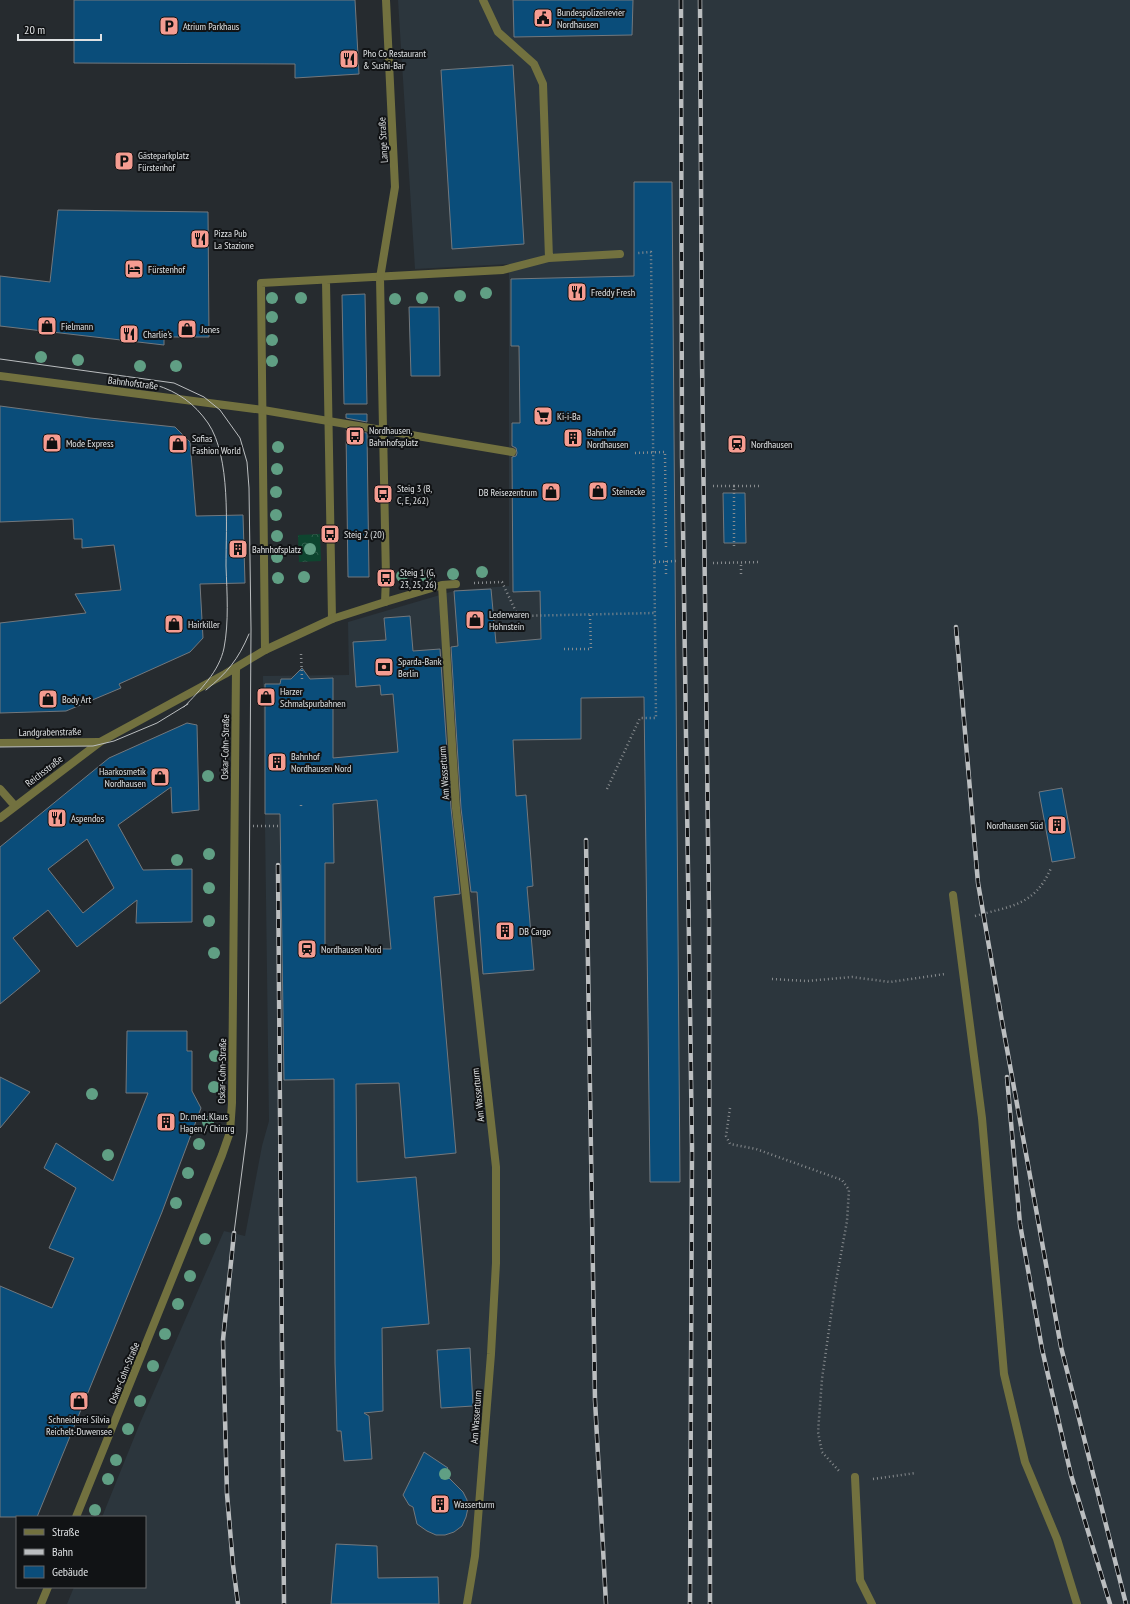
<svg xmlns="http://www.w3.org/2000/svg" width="1130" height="1604" viewBox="0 0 1130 1604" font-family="'PT Sans Narrow',sans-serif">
  <defs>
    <pattern id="park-crowns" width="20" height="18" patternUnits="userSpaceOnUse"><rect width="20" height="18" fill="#0e452f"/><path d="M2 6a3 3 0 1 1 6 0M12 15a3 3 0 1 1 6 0" fill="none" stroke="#31604d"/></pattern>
  </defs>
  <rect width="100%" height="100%" fill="#262b2f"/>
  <path fill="#2c363d" d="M 398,0 L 1130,0 L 1130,1604 L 67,1604 L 74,1587 L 145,1587 L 145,1517 L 102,1517 L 140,1423 L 224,1231 L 245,1236 L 262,1146 L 269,1121 L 263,676 L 349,675 L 348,622 L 457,590 L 509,586 L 509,264 L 415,269 Z"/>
  <path fill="url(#park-crowns)" d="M 320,534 L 321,561 L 299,562 L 298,535 Z"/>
  <path fill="#0a4d7a" stroke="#73787d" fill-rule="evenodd" d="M 74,0 L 355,0 L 359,74 L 295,78 L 295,64 L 74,63 Z
    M 513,0 L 633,0 L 632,35 L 514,37 Z
    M 513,65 L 524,244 L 452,249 L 441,70 Z
    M 634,182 L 672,182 L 680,1182 L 650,1182 L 644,697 L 581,698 L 581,739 L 513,740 L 516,796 L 526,795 L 533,886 L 527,887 L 534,970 L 483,974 L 477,892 L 471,892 L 461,808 L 451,647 L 458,646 L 454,591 L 491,589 L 496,643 L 541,639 L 540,591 L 513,592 L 512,457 L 516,456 L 517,453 L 516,448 L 512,446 L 512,423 L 520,423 L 519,346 L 511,346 L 511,279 L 634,276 Z
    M 58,210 L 208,212 L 209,337 L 164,337 L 164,345 L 0,326 L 0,276 L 50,282 Z
    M 365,294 L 367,404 L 344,404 L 342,295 Z
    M 409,307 L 439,307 L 440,376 L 411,376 Z
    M 0,406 L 90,418 L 175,427 L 190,442 L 196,516 L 243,515 L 245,583 L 200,584 L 203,638 L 190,652 L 119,684 L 121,688 L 66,711 L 0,713 L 0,623 L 86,613 L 75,594 L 121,590 L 114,545 L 82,548 L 82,539 L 74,539 L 73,519 L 0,522 Z
    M 346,414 L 367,414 L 367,422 L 346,418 Z
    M 346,430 L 367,433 L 369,577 L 348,577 Z
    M 723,493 L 745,493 L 746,543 L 724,543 Z
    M 410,616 L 413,651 L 440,649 L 451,808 L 460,894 L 434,897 L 456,1153 L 405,1158 L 399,1083 L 356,1084 L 357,1182 L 416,1177 L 429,1324 L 382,1328 L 383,1411 L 364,1413 L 369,1416 L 372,1459 L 344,1461 L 341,1431 L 337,1431 L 335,1363 L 334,1079 L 284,1080 L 280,814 L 265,814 L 265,684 L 280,684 L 281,679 L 291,679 L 302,668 L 310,679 L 333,678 L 333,758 L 398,752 L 393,694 L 381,695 L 380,685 L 356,687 L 353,642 L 386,640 L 384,618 ZM 377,800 L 391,949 L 325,948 L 325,863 L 334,863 L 333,804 Z
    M 187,723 L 197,725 L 199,810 L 172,813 L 171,787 L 118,825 L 143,870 L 192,869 L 192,922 L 136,923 L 137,900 L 77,947 L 48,910 L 13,938 L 40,971 L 0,1004 L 0,847 L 109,758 ZM 87,839 L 114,888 L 83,913 L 48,869 Z
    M 1062,788 L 1075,858 L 1052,862 L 1039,792 Z
    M 127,1031 L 187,1031 L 187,1051 L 192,1051 L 192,1091 L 201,1108 L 162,1212 L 37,1517 L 0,1517 L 0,1286 L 52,1308 L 74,1258 L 49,1248 L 76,1188 L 44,1168 L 56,1143 L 113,1181 L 148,1093 L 126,1093 Z
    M 0,1077 L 30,1092 L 0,1128 Z
    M 470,1348 L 473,1406 L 441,1408 L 437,1350 Z
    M 424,1452 L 448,1468 L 444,1473 L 463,1492 L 467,1500 L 468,1508 L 466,1517 L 462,1526 L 454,1532 L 445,1535 L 436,1535 L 427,1531 L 417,1524 L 413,1507 L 409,1505 L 403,1495 Z
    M 336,1544 L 377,1546 L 378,1578 L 438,1577 L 439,1604 L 331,1604 Z"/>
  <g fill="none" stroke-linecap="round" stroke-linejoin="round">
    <path stroke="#888c8f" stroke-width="2.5" stroke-dasharray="1 3" stroke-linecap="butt" d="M 635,453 L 665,452 L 666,547
      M 713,486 L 734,486 L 734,546
      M 734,486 L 761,486
      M 666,561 L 666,575
      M 655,562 L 677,561
      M 713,563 L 761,562
      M 741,574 L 741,562
      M 474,583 L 502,582 L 518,616 L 655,613
      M 564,649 L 591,649 L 590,615
      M 301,654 L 302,679
      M 607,789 L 640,718 L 656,718 L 651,252 L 638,253
      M 301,806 L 301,803
      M 253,826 L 280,826
      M 975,916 C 1010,906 1035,906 1051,868
      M 772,979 L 807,981 L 852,977 L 890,982 L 945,974
      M 730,1108 L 726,1136 L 730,1144 L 756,1149 L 842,1180 L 849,1190 L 847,1221 L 835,1287 L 822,1379 L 818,1432 L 822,1452 L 839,1471
      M 873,1479 L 916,1473"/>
    <path stroke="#72713f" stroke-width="8" d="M 483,0 L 498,32 L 534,64 L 543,84 L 549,258
      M 380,278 L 386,578 L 385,602 L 442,585 L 456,584
      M 326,281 L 332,619
      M 442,585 L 456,808 L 496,1167 L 496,1263 L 491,1354 L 475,1556 L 467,1604
      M 265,650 L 261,283 L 503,270 L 549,258 L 620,254
      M 953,895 L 982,1118 L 1004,1374 L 1025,1462 L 1057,1539 L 1077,1604
      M 855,1477 L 860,1580 L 872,1604"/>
    <path stroke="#72713f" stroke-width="8" d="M 380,278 L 395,187 L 386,0
      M 0,376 L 263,410 L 512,452
      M 0,743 L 99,742
      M 0,789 L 15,806
      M 0,818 L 100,742 L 225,674 L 265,650 L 332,619 L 385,602
      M 76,1517 L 222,1155 L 230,1132 L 232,1103 L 236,668
      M 41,1604 L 48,1587"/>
    <path stroke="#bbbec0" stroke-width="1" d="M 0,359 L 174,383 L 204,397 L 220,410 L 240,438 L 247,462 L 249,488 L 251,629 L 248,1069 L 247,1132 L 234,1233
      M 156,385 C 178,392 194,403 208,423 C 231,457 226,526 226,566 C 227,593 229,622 224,648 C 219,672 200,690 184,707
      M 206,690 C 227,673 238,660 249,634
      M 0,747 L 93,746 L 114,741 L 157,723 L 188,704"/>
    <defs>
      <path id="rail" d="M 681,0 L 682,458 L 692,1147 L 690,1604
        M 700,0 L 702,360 L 709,914 L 710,1604
        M 956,627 L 978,883 L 1003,1027 L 1061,1347 L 1126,1604
        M 586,840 L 595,1400 L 606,1604
        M 278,865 L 284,1604
        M 1007,1077 L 1020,1224 L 1042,1349 L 1071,1475 L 1110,1604
        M 234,1233 L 223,1340 L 227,1494 L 233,1565 L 238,1604"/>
    </defs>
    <use href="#rail" stroke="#bbbec0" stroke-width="4.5"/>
    <use href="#rail" stroke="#111315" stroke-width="3" stroke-dasharray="9" stroke-linecap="butt"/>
  </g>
  <g fill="#609f84">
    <circle cx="486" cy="293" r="6"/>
    <circle cx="460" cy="296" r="6"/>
    <circle cx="272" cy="298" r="6"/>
    <circle cx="301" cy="298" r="6"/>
    <circle cx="422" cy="298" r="6"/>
    <circle cx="395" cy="299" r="6"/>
    <circle cx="272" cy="317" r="6"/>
    <circle cx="272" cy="340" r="6"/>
    <circle cx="41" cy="357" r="6"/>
    <circle cx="78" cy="360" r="6"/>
    <circle cx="272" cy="361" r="6"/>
    <circle cx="140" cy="366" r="6"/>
    <circle cx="176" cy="366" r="6"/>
    <circle cx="278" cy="447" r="6"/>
    <circle cx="277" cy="469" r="6"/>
    <circle cx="276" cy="492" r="6"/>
    <circle cx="276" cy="515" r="6"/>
    <circle cx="277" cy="536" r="6"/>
    <circle cx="310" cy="549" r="6"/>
    <circle cx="277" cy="557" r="6"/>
    <circle cx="482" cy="572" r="6"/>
    <circle cx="453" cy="574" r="6"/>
    <circle cx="402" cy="576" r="6"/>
    <circle cx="426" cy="576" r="6"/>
    <circle cx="304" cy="577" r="6"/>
    <circle cx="278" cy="578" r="6"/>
    <circle cx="208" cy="776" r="6"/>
    <circle cx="209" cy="854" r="6"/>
    <circle cx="177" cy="860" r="6"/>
    <circle cx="209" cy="888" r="6"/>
    <circle cx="209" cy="921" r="6"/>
    <circle cx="214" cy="953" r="6"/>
    <circle cx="215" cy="1056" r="6"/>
    <circle cx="214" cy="1087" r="6"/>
    <circle cx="92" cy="1094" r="6"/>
    <circle cx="208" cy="1122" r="6"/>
    <circle cx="199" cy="1144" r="6"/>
    <circle cx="108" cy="1155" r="6"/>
    <circle cx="188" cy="1173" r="6"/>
    <circle cx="176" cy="1203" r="6"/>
    <circle cx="205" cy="1239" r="6"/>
    <circle cx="190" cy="1276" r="6"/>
    <circle cx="178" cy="1304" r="6"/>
    <circle cx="165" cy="1334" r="6"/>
    <circle cx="153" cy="1366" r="6"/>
    <circle cx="140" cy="1401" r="6"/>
    <circle cx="128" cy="1429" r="6"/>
    <circle cx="116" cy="1460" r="6"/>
    <circle cx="445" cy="1474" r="6"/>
    <circle cx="108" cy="1479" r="6"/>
    <circle cx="95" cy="1510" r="6"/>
  </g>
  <defs>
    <symbol id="civic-square" viewBox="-11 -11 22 22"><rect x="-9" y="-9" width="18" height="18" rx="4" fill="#f59c91" stroke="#111315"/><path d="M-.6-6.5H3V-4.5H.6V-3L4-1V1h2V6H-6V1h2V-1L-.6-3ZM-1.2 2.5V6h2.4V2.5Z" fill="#111"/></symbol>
    <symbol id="parking-square" viewBox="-11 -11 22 22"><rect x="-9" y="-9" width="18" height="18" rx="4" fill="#f59c91" stroke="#111315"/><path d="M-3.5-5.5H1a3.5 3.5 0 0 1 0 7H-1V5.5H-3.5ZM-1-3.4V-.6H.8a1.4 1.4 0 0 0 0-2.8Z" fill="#111"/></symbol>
    <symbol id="restaurant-square" viewBox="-11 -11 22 22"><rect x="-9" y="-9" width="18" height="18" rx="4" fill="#f59c91" stroke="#111315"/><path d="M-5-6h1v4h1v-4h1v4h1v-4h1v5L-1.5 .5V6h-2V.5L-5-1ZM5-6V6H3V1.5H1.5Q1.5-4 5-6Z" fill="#111"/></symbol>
    <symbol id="hotel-square" viewBox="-11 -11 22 22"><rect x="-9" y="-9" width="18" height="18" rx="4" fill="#f59c91" stroke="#111315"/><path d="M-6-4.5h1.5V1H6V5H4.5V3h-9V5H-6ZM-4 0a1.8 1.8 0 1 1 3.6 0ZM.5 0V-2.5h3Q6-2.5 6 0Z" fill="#111"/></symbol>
    <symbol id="shop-square" viewBox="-11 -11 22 22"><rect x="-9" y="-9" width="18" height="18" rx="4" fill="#f59c91" stroke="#111315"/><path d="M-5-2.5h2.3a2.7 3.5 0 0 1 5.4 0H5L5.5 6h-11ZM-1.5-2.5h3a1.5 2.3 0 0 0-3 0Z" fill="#111"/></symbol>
    <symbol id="supermarket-square" viewBox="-11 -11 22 22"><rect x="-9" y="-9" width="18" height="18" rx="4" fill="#f59c91" stroke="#111315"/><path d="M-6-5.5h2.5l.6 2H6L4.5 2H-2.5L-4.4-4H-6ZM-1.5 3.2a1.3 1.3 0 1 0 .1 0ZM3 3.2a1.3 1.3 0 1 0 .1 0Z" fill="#111"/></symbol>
    <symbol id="bus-square" viewBox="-11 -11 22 22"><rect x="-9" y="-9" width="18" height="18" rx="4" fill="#f59c91" stroke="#111315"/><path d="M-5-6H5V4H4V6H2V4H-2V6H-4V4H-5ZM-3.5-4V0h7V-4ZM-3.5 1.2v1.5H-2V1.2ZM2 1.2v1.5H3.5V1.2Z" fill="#111"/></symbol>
    <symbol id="building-square" viewBox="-11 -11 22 22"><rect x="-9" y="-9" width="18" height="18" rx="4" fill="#f59c91" stroke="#111315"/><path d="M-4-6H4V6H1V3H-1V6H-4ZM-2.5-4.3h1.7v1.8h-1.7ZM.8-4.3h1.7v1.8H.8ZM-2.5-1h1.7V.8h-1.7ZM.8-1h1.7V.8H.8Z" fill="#111"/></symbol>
    <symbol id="station-square" viewBox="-11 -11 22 22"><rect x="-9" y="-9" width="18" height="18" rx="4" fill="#f59c91" stroke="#111315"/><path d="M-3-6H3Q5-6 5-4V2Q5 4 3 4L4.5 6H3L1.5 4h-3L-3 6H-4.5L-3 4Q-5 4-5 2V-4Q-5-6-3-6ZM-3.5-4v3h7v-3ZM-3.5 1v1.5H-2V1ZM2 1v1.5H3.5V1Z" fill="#111"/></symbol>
    <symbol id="bank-square" viewBox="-11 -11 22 22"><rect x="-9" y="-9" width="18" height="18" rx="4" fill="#f59c91" stroke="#111315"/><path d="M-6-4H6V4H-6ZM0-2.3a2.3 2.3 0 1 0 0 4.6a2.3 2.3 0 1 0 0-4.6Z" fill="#111"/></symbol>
  </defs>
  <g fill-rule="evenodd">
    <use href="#civic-square" x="532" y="7" width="22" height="22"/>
    <use href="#parking-square" x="158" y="15" width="22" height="22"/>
    <use href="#restaurant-square" x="338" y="48" width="22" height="22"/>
    <use href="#parking-square" x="113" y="150" width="22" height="22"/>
    <use href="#restaurant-square" x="189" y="228" width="22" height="22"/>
    <use href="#hotel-square" x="123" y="258" width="22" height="22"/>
    <use href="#restaurant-square" x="566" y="281" width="22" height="22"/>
    <use href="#shop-square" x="36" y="315" width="22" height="22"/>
    <use href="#shop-square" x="176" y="318" width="22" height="22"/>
    <use href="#restaurant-square" x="118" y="323" width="22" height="22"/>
    <use href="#supermarket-square" x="532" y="405" width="22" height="22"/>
    <use href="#bus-square" x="344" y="425" width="22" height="22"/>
    <use href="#building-square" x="562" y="427" width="22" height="22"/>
    <use href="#shop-square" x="41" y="432" width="22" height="22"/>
    <use href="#shop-square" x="167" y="433" width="22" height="22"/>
    <use href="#station-square" x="726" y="433" width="22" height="22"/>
    <use href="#shop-square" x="587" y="480" width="22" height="22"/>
    <use href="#shop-square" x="540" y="481" width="22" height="22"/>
    <use href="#bus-square" x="372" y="483" width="22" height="22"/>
    <use href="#bus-square" x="319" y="523" width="22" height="22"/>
    <use href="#building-square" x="227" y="538" width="22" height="22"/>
    <use href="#bus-square" x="375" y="567" width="22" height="22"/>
    <use href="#shop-square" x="464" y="609" width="22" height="22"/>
    <use href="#shop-square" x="163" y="613" width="22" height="22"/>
    <use href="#bank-square" x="373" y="656" width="22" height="22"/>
    <use href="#shop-square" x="255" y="686" width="22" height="22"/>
    <use href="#shop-square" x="37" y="688" width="22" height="22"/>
    <use href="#building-square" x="266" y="751" width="22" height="22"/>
    <use href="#shop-square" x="149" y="766" width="22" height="22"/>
    <use href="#restaurant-square" x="46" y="807" width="22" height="22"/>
    <use href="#building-square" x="1046" y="814" width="22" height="22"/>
    <use href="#building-square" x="494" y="920" width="22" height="22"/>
    <use href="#station-square" x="296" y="938" width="22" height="22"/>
    <use href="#building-square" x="155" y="1111" width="22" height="22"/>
    <use href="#shop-square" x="68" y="1390" width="22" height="22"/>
    <use href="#building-square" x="429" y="1493" width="22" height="22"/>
  </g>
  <g text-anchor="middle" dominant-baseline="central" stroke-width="4" stroke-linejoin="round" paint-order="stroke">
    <g font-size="10" fill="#dee1e3" stroke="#111315" text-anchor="start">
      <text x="557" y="12">Bundespolizeirevier<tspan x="557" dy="12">Nordhausen</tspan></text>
      <text x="183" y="26">Atrium Parkhaus</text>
      <text x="363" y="53">Pho Co Restaurant<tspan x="363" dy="12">&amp; Sushi-Bar</tspan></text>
      <text x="138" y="155">Gästeparkplatz<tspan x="138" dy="12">Fürstenhof</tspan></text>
      <text x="214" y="233">Pizza Pub<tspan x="214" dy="12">La Stazione</tspan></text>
      <text x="148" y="269">Fürstenhof</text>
      <text x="591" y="292">Freddy Fresh</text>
      <text x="61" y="326">Fielmann</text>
      <text x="201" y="329">Jones</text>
      <text x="143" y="334">Charlie's</text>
      <text x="557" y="416">Ki-i-Ba</text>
      <text x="369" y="430">Nordhausen,<tspan x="369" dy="12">Bahnhofsplatz</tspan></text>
      <text x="587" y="432">Bahnhof<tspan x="587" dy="12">Nordhausen</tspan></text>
      <text x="192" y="438">Sofias<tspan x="192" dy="12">Fashion World</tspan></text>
      <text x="66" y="443">Mode Express</text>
      <text x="751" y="444">Nordhausen</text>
      <text x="397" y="488">Steig 3 (B,<tspan x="397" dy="12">C, E, 262)</tspan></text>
      <text x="612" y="491">Steinecke</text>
      <text x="537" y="492" text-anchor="end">DB Reisezentrum</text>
      <text x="344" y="534">Steig 2 (20)</text>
      <text x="252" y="549">Bahnhofsplatz</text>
      <text x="400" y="572">Steig 1 (G,<tspan x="400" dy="12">23, 25, 26)</tspan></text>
      <text x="489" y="614">Lederwaren<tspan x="489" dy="12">Hohnstein</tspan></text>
      <text x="188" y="624">Hairkiller</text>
      <text x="398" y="661">Sparda-Bank<tspan x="398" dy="12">Berlin</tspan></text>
      <text x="280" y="691">Harzer<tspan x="280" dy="12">Schmalspurbahnen</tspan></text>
      <text x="62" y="699">Body Art</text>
      <text x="291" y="756">Bahnhof<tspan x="291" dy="12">Nordhausen Nord</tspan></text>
      <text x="146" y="771" text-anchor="end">Haarkosmetik<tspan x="146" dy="12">Nordhausen</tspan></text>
      <text x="71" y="818">Aspendos</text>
      <text x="1043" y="825" text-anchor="end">Nordhausen Süd</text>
      <text x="519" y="931">DB Cargo</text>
      <text x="321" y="949">Nordhausen Nord</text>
      <text x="180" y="1116">Dr. med. Klaus<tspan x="180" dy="12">Hagen / Chirurg</tspan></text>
      <text x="79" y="1419" text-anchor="middle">Schneiderei Silvia<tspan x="79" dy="12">Reichelt-Duwensee</tspan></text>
      <text x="454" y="1504">Wasserturm</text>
    </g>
    <g font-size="10" fill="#dee1e3" stroke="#111315">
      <text transform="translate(383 140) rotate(-93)">Lange Straße</text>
      <text transform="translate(133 383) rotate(7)">Bahnhofstraße</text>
      <text transform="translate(50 732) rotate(-1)">Landgrabenstraße</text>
      <text transform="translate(225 747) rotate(-89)">Oskar-Cohn-Straße</text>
      <text transform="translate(44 771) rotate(-38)">Reichsstraße</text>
      <text transform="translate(444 773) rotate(-94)">Am Wasserturm</text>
      <text transform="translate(222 1071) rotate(-89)">Oskar-Cohn-Straße</text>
      <text transform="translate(478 1095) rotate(-96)">Am Wasserturm</text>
      <text transform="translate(124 1373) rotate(-68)">Oskar-Cohn-Straße</text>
      <text transform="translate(476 1417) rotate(-86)">Am Wasserturm</text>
    </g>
  </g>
  <rect x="16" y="1516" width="130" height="72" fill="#111315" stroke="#636567"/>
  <rect x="24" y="1529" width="20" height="6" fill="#72713f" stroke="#636567"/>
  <text x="52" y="1536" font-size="12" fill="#dee1e3">Straße</text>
  <rect x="24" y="1549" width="20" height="6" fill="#bbbec0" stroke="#636567"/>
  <text x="52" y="1556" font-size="12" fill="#dee1e3">Bahn</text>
  <rect x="24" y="1566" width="20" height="12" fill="#0a4d7a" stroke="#636567"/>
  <text x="52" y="1576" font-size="12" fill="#dee1e3">Gebäude</text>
  <path d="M18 34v6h83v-6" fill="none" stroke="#dee1e3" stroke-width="2"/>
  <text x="24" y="34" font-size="12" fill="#dee1e3" stroke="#111315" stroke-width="3" paint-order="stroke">20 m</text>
</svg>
